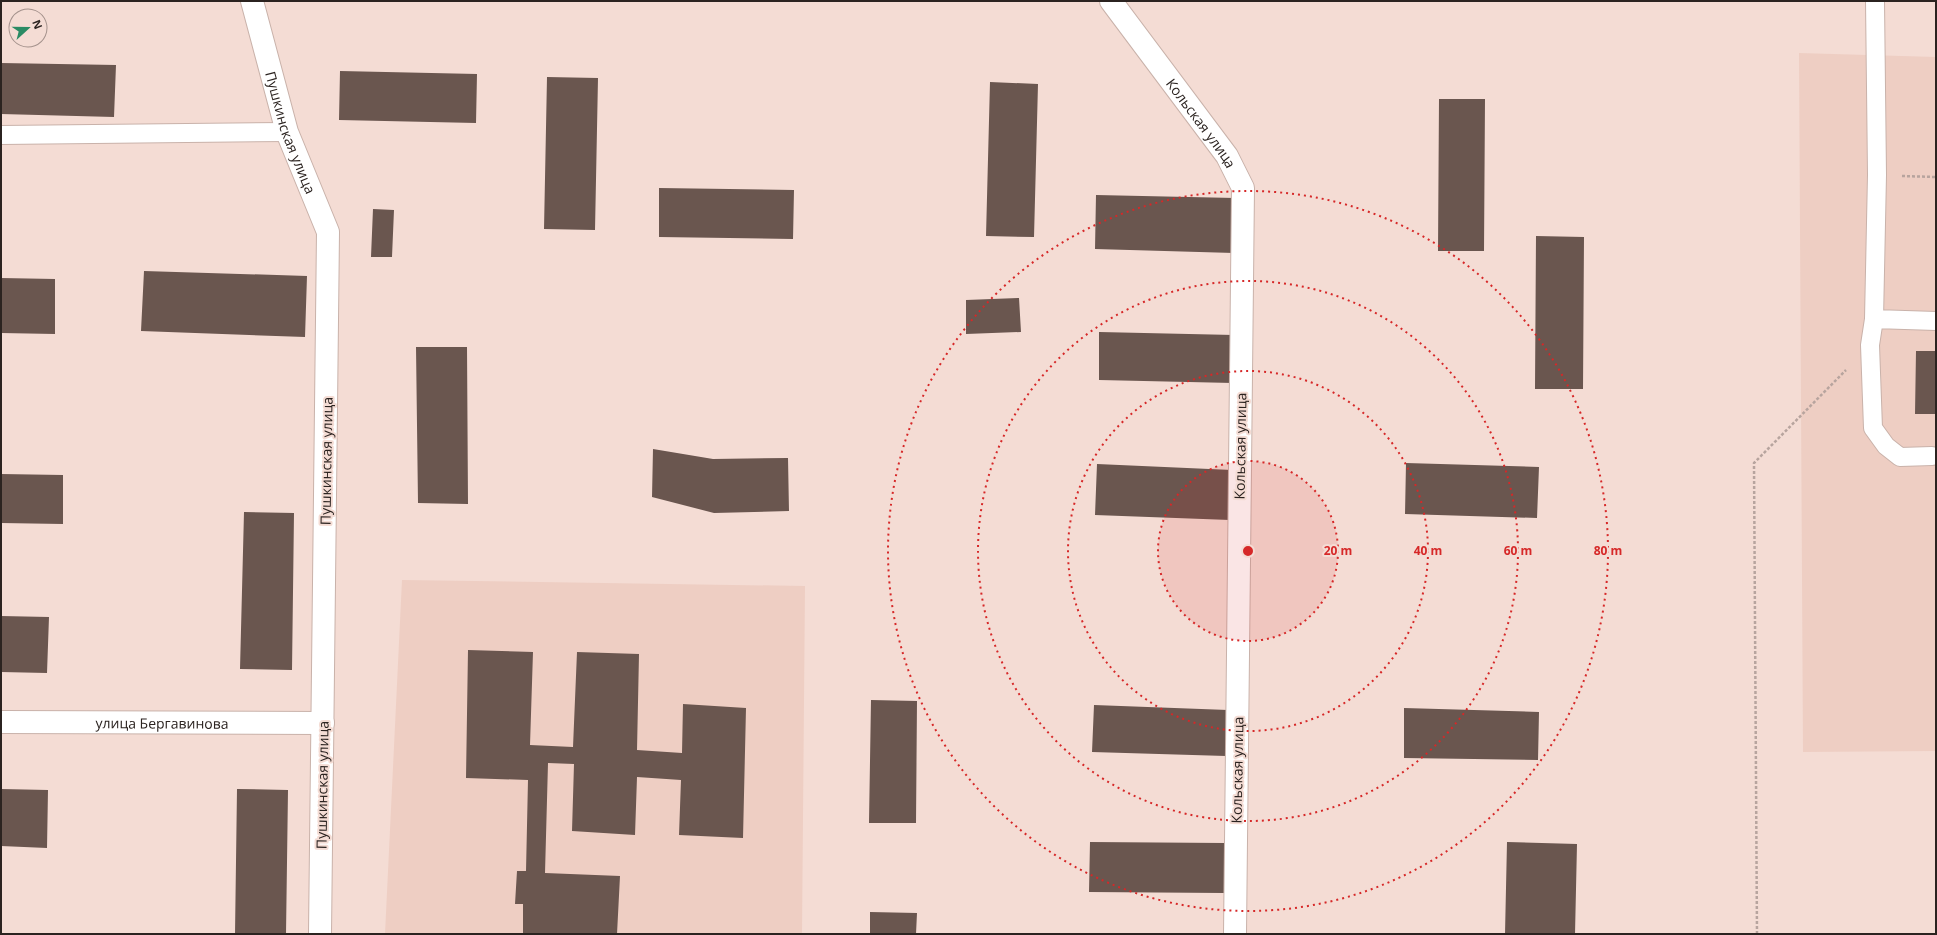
<svg xmlns="http://www.w3.org/2000/svg" width="1937" height="935" viewBox="0 0 1937 935" font-family="'Open Sans',sans-serif">
  <rect width="100%" height="100%" fill="#f4dcd4"/>
  <path fill="#eecec3" d="M 1799,53 L 1936,57 L 1936,751 L 1803,752 Z
    M 402,580 L 805,586 L 802,934 L 385,934 Z"/>
  <path fill="#6a564f" d="M 1,63 L 116,65 L 114,117 L 1,114 Z
    M 340,71 L 477,74 L 476,123 L 339,120 Z
    M 547,77 L 598,78 L 595,230 L 544,229 Z
    M 990,82 L 1038,84 L 1034,237 L 986,236 Z
    M 1439,99 L 1485,99 L 1484,251 L 1438,251 Z
    M 659,188 L 794,190 L 793,239 L 659,237 Z
    M 1096,195 L 1235,198 L 1234,253 L 1095,249 Z
    M 373,209 L 394,210 L 392,257 L 371,257 Z
    M 1536,236 L 1584,237 L 1583,389 L 1535,389 Z
    M 144,271 L 307,276 L 305,337 L 141,331 Z
    M 1,278 L 55,279 L 55,334 L 1,333 Z
    M 1019,298 L 1021,332 L 966,334 L 966,300 Z
    M 1099,332 L 1234,335 L 1233,383 L 1099,380 Z
    M 416,347 L 467,347 L 468,504 L 418,503 Z
    M 1916,351 L 1936,351 L 1936,414 L 1915,414 Z
    M 653,449 L 713,459 L 788,458 L 789,511 L 714,513 L 652,497 Z
    M 1406,463 L 1539,467 L 1537,518 L 1405,514 Z
    M 1097,464 L 1232,470 L 1230,520 L 1095,515 Z
    M 1,474 L 63,475 L 63,524 L 1,523 Z
    M 244,512 L 294,513 L 292,670 L 240,669 Z
    M 1,616 L 49,617 L 47,673 L 1,672 Z
    M 468,650 L 533,652 L 530,745 L 573,747 L 577,652 L 639,654 L 637,750 L 682,753 L 683,704 L 746,708 L 743,838 L 679,835 L 681,780 L 637,777 L 635,835 L 572,831 L 574,764 L 548,763 L 545,873 L 620,876 L 617,934 L 523,934 L 523,904 L 515,904 L 517,871 L 526,871 L 528,780 L 466,778 Z
    M 871,700 L 917,701 L 916,823 L 869,823 Z
    M 1094,705 L 1228,710 L 1226,756 L 1092,752 Z
    M 1404,708 L 1539,712 L 1538,760 L 1404,758 Z
    M 1,789 L 48,790 L 47,848 L 1,846 Z
    M 237,789 L 288,790 L 286,934 L 235,934 Z
    M 1090,842 L 1224,843 L 1224,893 L 1089,892 Z
    M 1507,842 L 1577,844 L 1575,934 L 1505,934 Z
    M 870,912 L 917,913 L 916,934 L 870,934 Z"/>
  <g fill="none" stroke-linecap="round" stroke-linejoin="round">
    <defs>
      <path id="lane" d="M 1875,1 L 1877,175 L 1874,319 L 1870,345 L 1873,428 L 1886,446 L 1900,457 L 1932,456
        M 1,135 L 287,132
        M 1874,319 L 1936,321"/>
      <g id="street">
        <path id="s1" d="M 252,1 L 287,132 L 328,232 L 320,934"/>
        <path id="s2" d="M 1111,1 L 1227,156 L 1243,188 L 1235,934"/>
        <path id="s3" d="M 1,722 L 323,723"/>
      </g>
    </defs>
    <use href="#lane" stroke="#c9b2aa" stroke-width="20"/>
    <use href="#street" stroke="#c9b2aa" stroke-width="24"/>
    <path stroke="#b7a49e" stroke-width="2.5" stroke-dasharray="3 2" stroke-linecap="butt" d="M 1902,176 L 1936,177
      M 1757,934 L 1754,463 L 1846,370"/>
    <use href="#lane" stroke="#fff" stroke-width="18"/>
    <use href="#street" stroke="#fff" stroke-width="22"/>
  </g>
  <circle cx="1248" cy="551" r="90" fill="#d62828" fill-opacity=".12"/>
  <g fill="none" stroke="#d62828" stroke-width="2" stroke-dasharray="2 4">
    <circle cx="1248" cy="551" r="90"/>
    <circle cx="1248" cy="551" r="180"/>
    <circle cx="1248" cy="551" r="270"/>
    <circle cx="1248" cy="551" r="360"/>
  </g>
  <g text-anchor="middle" dominant-baseline="central" stroke-width="4" stroke-linejoin="round" paint-order="stroke">
    <g font-size="14" fill="#2b2320" stroke="#f4dcd4">
      <text stroke="none"><textPath href="#s2" startOffset="152">Кольская улица</textPath></text>
      <text stroke="none"><textPath href="#s1" startOffset="137">Пушкинская улица</textPath></text>
      <text transform="translate(1240 446) rotate(-89)">Кольская улица</text>
      <text transform="translate(326 461) rotate(-89)">Пушкинская улица</text>
      <text stroke="none"><textPath href="#s3" startOffset="161">улица Бергавинова</textPath></text>
      <text transform="translate(1237 770) rotate(-89)">Кольская улица</text>
      <text transform="translate(322 785) rotate(-89)">Пушкинская улица</text>
    </g>
  </g>
  <circle cx="1248" cy="551" r="6" fill="#d62828" stroke="#f4dcd4" stroke-width="2"/>
  <g font-size="12" text-anchor="middle" font-weight="bold" fill="#d62828" stroke="#f4dcd4" stroke-width="4" stroke-linejoin="round" paint-order="stroke">
    <text x="1338" y="555">20 m</text>
    <text x="1428" y="555">40 m</text>
    <text x="1518" y="555">60 m</text>
    <text x="1608" y="555">80 m</text>
  </g>
  <rect width="1937" height="935" fill="none" stroke="#2b2320" stroke-width="4"/>
  <g transform="translate(28 28) rotate(69)"><circle r="19" fill="#f4dcd4" stroke="#a4928c"/>
  <path d="M0-3L7 15L0 10L-7 15Z" fill="#2a8b64"/>
  <text y="-6" font-size="11" font-weight="bold" text-anchor="middle" fill="#2b2320">N</text>
  </g>
</svg>
